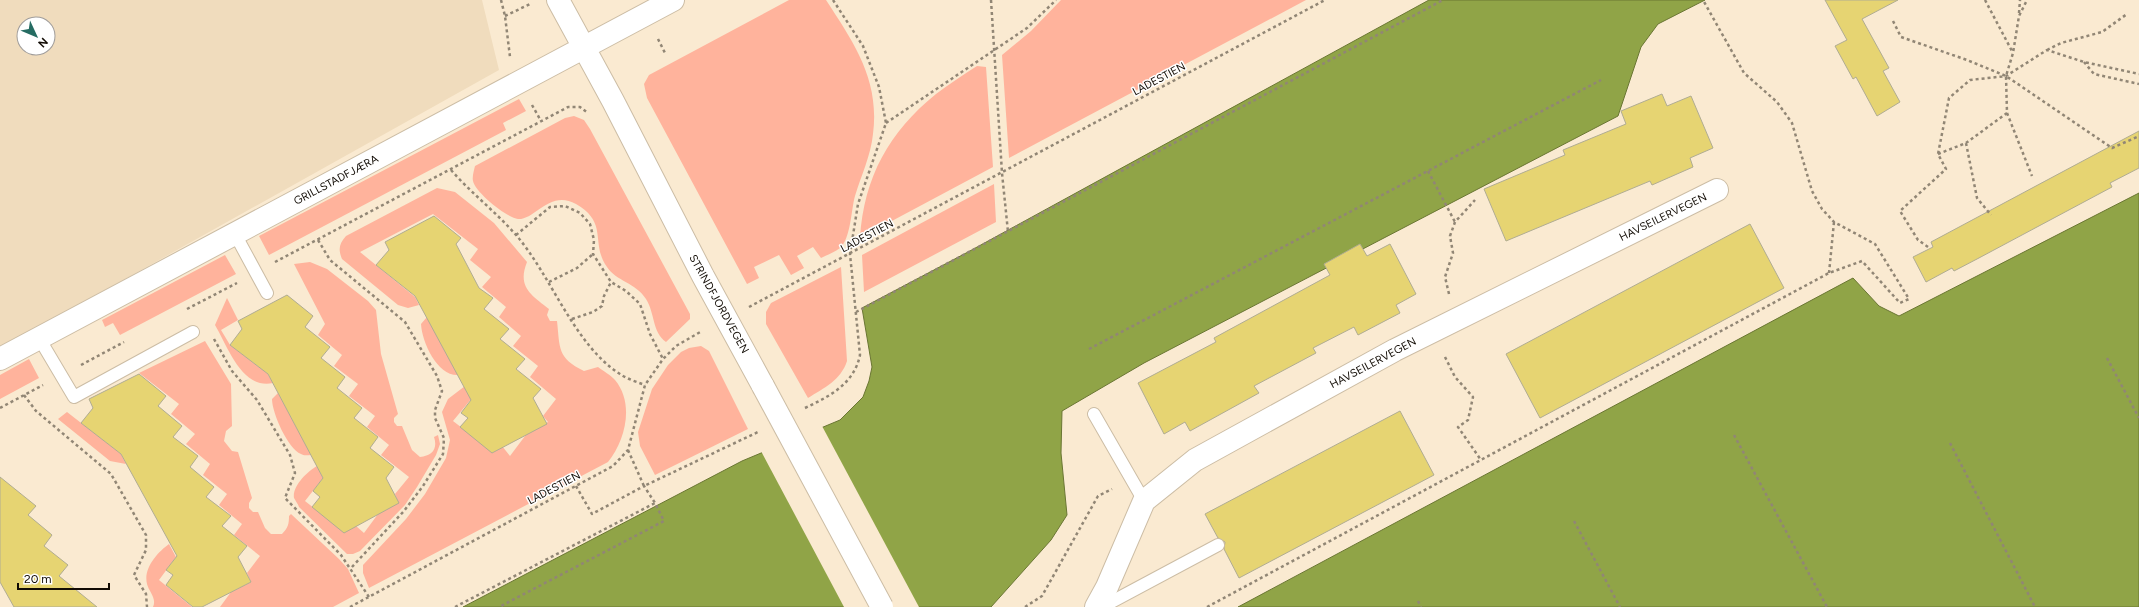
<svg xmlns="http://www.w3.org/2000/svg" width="2139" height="607" viewBox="0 0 2139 607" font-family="Figtree,sans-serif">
  <rect width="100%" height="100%" fill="#faead1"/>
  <path fill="#f0dcbd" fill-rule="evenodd" d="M 0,0 L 482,0 L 499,70 L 0,349 ZM 24,24 L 48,24 L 48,48 L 24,48 Z"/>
  <path fill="#ffb39c" d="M 789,0 L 826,0 C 854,43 880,80 873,134 C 871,155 861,176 855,196 C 851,210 851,238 840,248 C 835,252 827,255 821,258 L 813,247 L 797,256 L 804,268 L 791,275 L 779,255 L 754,267 L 759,278 L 747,284 L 647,98 L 644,84 L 649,75 Z
    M 1061,0 L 1306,0 L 1009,158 L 1002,55 L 1031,31 Z
    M 977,66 L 986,67 L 993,167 L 860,238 C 864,177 889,132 936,94 C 949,84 963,75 977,66 Z
    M 519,99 L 526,111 L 503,123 L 506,130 L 269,255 L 259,236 Z
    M 574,116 L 584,120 L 590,129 L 690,314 L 690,319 L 666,342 C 652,332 655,313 646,299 C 636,283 616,281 607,267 C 590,243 609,223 576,204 C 550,189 535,220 518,219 C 507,218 475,192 473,181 C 472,177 474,170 475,166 L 565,118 Z
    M 994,184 L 996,222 L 864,292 L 862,255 Z
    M 437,188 L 455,192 L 494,223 L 527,262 C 517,287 531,295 549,309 L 547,315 L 550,321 L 557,321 C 560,348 557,358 584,371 L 598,367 C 603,371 611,375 615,380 C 635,404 625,441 608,462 L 369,588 L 363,573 L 363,565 L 406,519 L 425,494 L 446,458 L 450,440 L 442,412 L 448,399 L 465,386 L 472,398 L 453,421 L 492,451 L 502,446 L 510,456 L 528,432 L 548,422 L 543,416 L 556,399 L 530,377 L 538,366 L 513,346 L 521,336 L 499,317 L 506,307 L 482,287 L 491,277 L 470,260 L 478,249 L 433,214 L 360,252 L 415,297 L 419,305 L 408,308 L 398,305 L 342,259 C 338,249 339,244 346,236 Z
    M 225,255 L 236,274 L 120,335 L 113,323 L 105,327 L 102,320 Z
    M 310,262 L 327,269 L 368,301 L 376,310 L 381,354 L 398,414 L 394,418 L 394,422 L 397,426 L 402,426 L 412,450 L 420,457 C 432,456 438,449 434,437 L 438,435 L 440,444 L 436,455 L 417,487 L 405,505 L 360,551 L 353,554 L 347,554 L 299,507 C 298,504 295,500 294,498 C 292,486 308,471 317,466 L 323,478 L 305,501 L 344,532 L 356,526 L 364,533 L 378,514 L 398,502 L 395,494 L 409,477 L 381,455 L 389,445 L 367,427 L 375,416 L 349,396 L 358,384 L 334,366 L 342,355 L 318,335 L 325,324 L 294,264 Z
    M 841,267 L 847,361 C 841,380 824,388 808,398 L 766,324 L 766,312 L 771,303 Z
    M 227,298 L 238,320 L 221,330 L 230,345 L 267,373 L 273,383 C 242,390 228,347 215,325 Z
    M 427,317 L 459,375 C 438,377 422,343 421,324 Z
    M 205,341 L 231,384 L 232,426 L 226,431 L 224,441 L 232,451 L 238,452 L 252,498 L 249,503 L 249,508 L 253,512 L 258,512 L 265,528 L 271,534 L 282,534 C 288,528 289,524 289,516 L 291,514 L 339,559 L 348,569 L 359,593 L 333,607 L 220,607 L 231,592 L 251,582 L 247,573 L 260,556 L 234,535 L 242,524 L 219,505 L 227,494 L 203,475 L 210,464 L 186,444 L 195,434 L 171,414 L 179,404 L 139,373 Z
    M 701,346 L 709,351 L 748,429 L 655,475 L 640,446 L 638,432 L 652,389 L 668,365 L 681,352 L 689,348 Z
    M 29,359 L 39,378 L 0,399 L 0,375 Z
    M 278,393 L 311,455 C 307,455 304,456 301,454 C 288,449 272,413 272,399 Z
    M 67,412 L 121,454 L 126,464 L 110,461 L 58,419 Z
    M 169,544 L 176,557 L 159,580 L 192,607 L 153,607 C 157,598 149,592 147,584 C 143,568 158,552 169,544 Z"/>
  <path fill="#90a447" stroke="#6a7633" d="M 1429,0 L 1705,0 L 1658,24 L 1641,47 L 1618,116 L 1144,363 L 1062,411 L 1061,453 L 1067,515 L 1051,540 L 991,607 L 463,607 L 742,461 L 840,420 L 863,397 L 869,381 L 872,367 L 862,308 L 968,252 Z
    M 2139,193 L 2139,607 L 1238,607 L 1853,278 L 1879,306 L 1899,316 Z"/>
  <path fill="#faead1" d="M 822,426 L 919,607 L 844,607 L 761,451 Z"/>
  <path fill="#e6d472" stroke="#b0ac92" d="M 1825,0 L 1898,0 L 1862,19 L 1889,68 L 1883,71 L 1900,102 L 1877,116 L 1856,77 L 1853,79 L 1835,46 L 1847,40 Z
    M 1662,94 L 1667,106 L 1691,96 L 1713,148 L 1690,158 L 1693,167 L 1652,185 L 1650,181 L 1506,241 L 1484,189 L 1565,155 L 1563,150 L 1626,124 L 1621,111 Z
    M 2139,131 L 2139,168 L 2110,183 L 2112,187 L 1977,259 L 1954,271 L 1952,268 L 1926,282 L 1913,257 L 1933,247 L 1931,242 Z
    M 434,216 L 461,238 L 456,244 L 479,288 L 493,298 L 484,309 L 509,329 L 500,339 L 525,359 L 516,369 L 541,389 L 533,398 L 547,424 L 492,453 L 460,427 L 468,418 L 461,413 L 471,400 L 415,296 L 376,265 L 389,250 L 385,242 Z
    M 1750,224 L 1784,288 L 1540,418 L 1506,354 Z
    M 1360,244 L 1367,256 L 1390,244 L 1416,294 L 1396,305 L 1400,313 L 1358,335 L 1354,327 L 1313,348 L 1316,353 L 1254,386 L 1259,393 L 1190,431 L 1185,422 L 1164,434 L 1138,383 L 1216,342 L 1214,338 L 1330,275 L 1324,264 Z
    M 287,295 L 313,316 L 305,327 L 330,347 L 321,358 L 345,377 L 337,388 L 362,408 L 354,418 L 378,437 L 370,448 L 394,467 L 386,478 L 399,503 L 344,533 L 312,507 L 320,497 L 313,491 L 323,478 L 268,374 L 230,345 L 242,329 L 238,321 Z
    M 139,374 L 166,396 L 158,406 L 182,426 L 173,437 L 198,456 L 190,467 L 214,487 L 206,497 L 231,516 L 222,526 L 247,546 L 238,557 L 251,582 L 202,607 L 193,607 L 166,585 L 173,575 L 166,570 L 177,556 L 121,454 L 81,423 L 93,408 L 89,399 Z
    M 1400,411 L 1434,475 L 1239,578 L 1224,549 L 1225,542 L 1218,538 L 1205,514 Z
    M 0,477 L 36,506 L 28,515 L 52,535 L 44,546 L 68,565 L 59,576 L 97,607 L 14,607 L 0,582 Z"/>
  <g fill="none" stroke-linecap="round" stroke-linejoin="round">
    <defs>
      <path id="service" d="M 235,234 L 267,293
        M 39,338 L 74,397 L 193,332
        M 1094,414 L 1144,501
        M 1102,607 L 1218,545"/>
      <path id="minor" d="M 558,0 L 613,101 L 703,276 L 763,386
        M 0,359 L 673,0
        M 1096,607 L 1107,587 L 1144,501 L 1195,460 L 1395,350 L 1717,190"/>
    </defs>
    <use href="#service" stroke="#ccbda5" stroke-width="14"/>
    <use href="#minor" stroke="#ccbda5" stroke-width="24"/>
    <path stroke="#918675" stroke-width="2.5" stroke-dasharray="3 3" stroke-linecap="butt" d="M 501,0 L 505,16 L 510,57
      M 991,0 L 1002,173 L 1008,232
      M 1985,0 L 2013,53
      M 2019,13 L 2020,0
      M 505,16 L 530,4
      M 1893,21 L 1901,37 L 1967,60 L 2006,76 L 2112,148 L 2137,137
      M 658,39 L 666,55
      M 2047,50 L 2061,43 L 2102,32 L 2127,14
      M 2084,62 L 2094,74 L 2139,84
      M 532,105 L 541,121
      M 2007,113 L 2032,176
      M 886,123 L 1027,28 L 1056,0
      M 1966,143 L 1977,198 L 1991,215
      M 1938,154 L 1966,143 L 2007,113 L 2006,76 L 2013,53 L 2019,16 L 2027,0
      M 451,170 C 471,193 496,212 516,235 C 551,275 574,345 620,374 C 627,379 637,382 645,385
      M 1428,171 L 1455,222
      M 516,235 L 550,207 L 565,206 L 580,213 L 590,224 L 594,240 L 593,254 L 611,282 L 626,291 L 640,304 L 650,334 L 663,359
      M 318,240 L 330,260 L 405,322 L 437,376 L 442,391 L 435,410 L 435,418 L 444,438 L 443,454 L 423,486 L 404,511 L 351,568
      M 1928,247 L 1918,240 L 1900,211 L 1946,169 L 1938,154 L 1949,98 L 1970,80 L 2006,76 L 2047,50 L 2084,62 L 2139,74
      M 275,262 L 568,107 L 580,107 L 588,113
      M 1829,273 L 1834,222
      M 549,282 L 577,268 L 593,254
      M 1449,294 L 1445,277 L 1453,253 L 1450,236 L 1455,222 L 1475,200
      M 749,307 L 1325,0
      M 187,309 L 237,283
      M 856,312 L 1443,0
      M 572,319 L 593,312 L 602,306 L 604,296 L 611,282
      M 214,339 L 232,371 L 257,400 L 290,455 L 295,473 L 285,498 L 341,555 L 369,597
      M 1089,349 L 1601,80
      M 1445,357 L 1455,377 L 1473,397 L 1468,420 L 1458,427 L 1481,460
      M 2107,358 L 2139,418
      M 81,365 L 124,342
      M 24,395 L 36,411 L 111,474 L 146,535 L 146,550 L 134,575 L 146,594 L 147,607
      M 0,408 L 43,385
      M 805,408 C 830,396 854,384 860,355 L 850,254 L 858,204 L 886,123 L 879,87 L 863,46 L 833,0
      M 1734,435 L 1827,607
      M 1950,443 L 2035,607
      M 628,450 L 644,486 L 758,432
      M 576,486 L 592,514 L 644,486 L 655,503
      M 1574,521 L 1620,607
      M 1418,601 L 1421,607
      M 350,607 L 613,466 L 628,450 L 645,385 L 663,359 L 676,346 L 702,331
      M 455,607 L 655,503 L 664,521 L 499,607
      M 1025,607 L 1042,596 L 1098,496 L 1112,489
      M 1207,607 L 1829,273 L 1862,261 L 1900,303 L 1909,299 L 1875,244 L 1834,222 L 1822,209 L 1812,191 L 1792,123 L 1777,102 L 1744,73 L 1703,0"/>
    <use href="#service" stroke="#fff" stroke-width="12"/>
    <use href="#minor" stroke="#fff" stroke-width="22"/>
    <defs>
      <path id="minor-bridge" d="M 763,386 L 882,607"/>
    </defs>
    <use href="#minor-bridge" stroke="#ccbda5" stroke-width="24" stroke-linecap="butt"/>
    <use href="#minor-bridge" stroke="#fff" stroke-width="22"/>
  </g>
  <g text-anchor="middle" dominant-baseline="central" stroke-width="3" stroke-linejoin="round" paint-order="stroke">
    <g font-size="11" fill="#110b04" stroke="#fff">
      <text transform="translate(1159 79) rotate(-28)">LADESTIEN</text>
      <text transform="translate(336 180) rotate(-28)">GRILLSTADFJÆRA</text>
      <text transform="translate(1663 217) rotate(-26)">HAVSEILERVEGEN</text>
      <text transform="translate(867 236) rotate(-28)">LADESTIEN</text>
      <text transform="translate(719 304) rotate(61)">STRINDFJORDVEGEN</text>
      <text transform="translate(1373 363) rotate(-28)">HAVSEILERVEGEN</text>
      <text transform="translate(554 488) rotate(-28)">LADESTIEN</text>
    </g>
  </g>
  <g transform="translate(36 36) rotate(134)"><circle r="19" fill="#ffffff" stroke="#a09d9b"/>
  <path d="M0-3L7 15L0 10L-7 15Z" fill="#256c62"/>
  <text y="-6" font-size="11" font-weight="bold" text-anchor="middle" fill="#110b04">N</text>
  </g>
  <path d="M18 583v6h91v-6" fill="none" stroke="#110b04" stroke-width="2"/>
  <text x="24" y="583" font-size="12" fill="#110b04" stroke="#ffffff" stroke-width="3" paint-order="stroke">20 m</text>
</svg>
